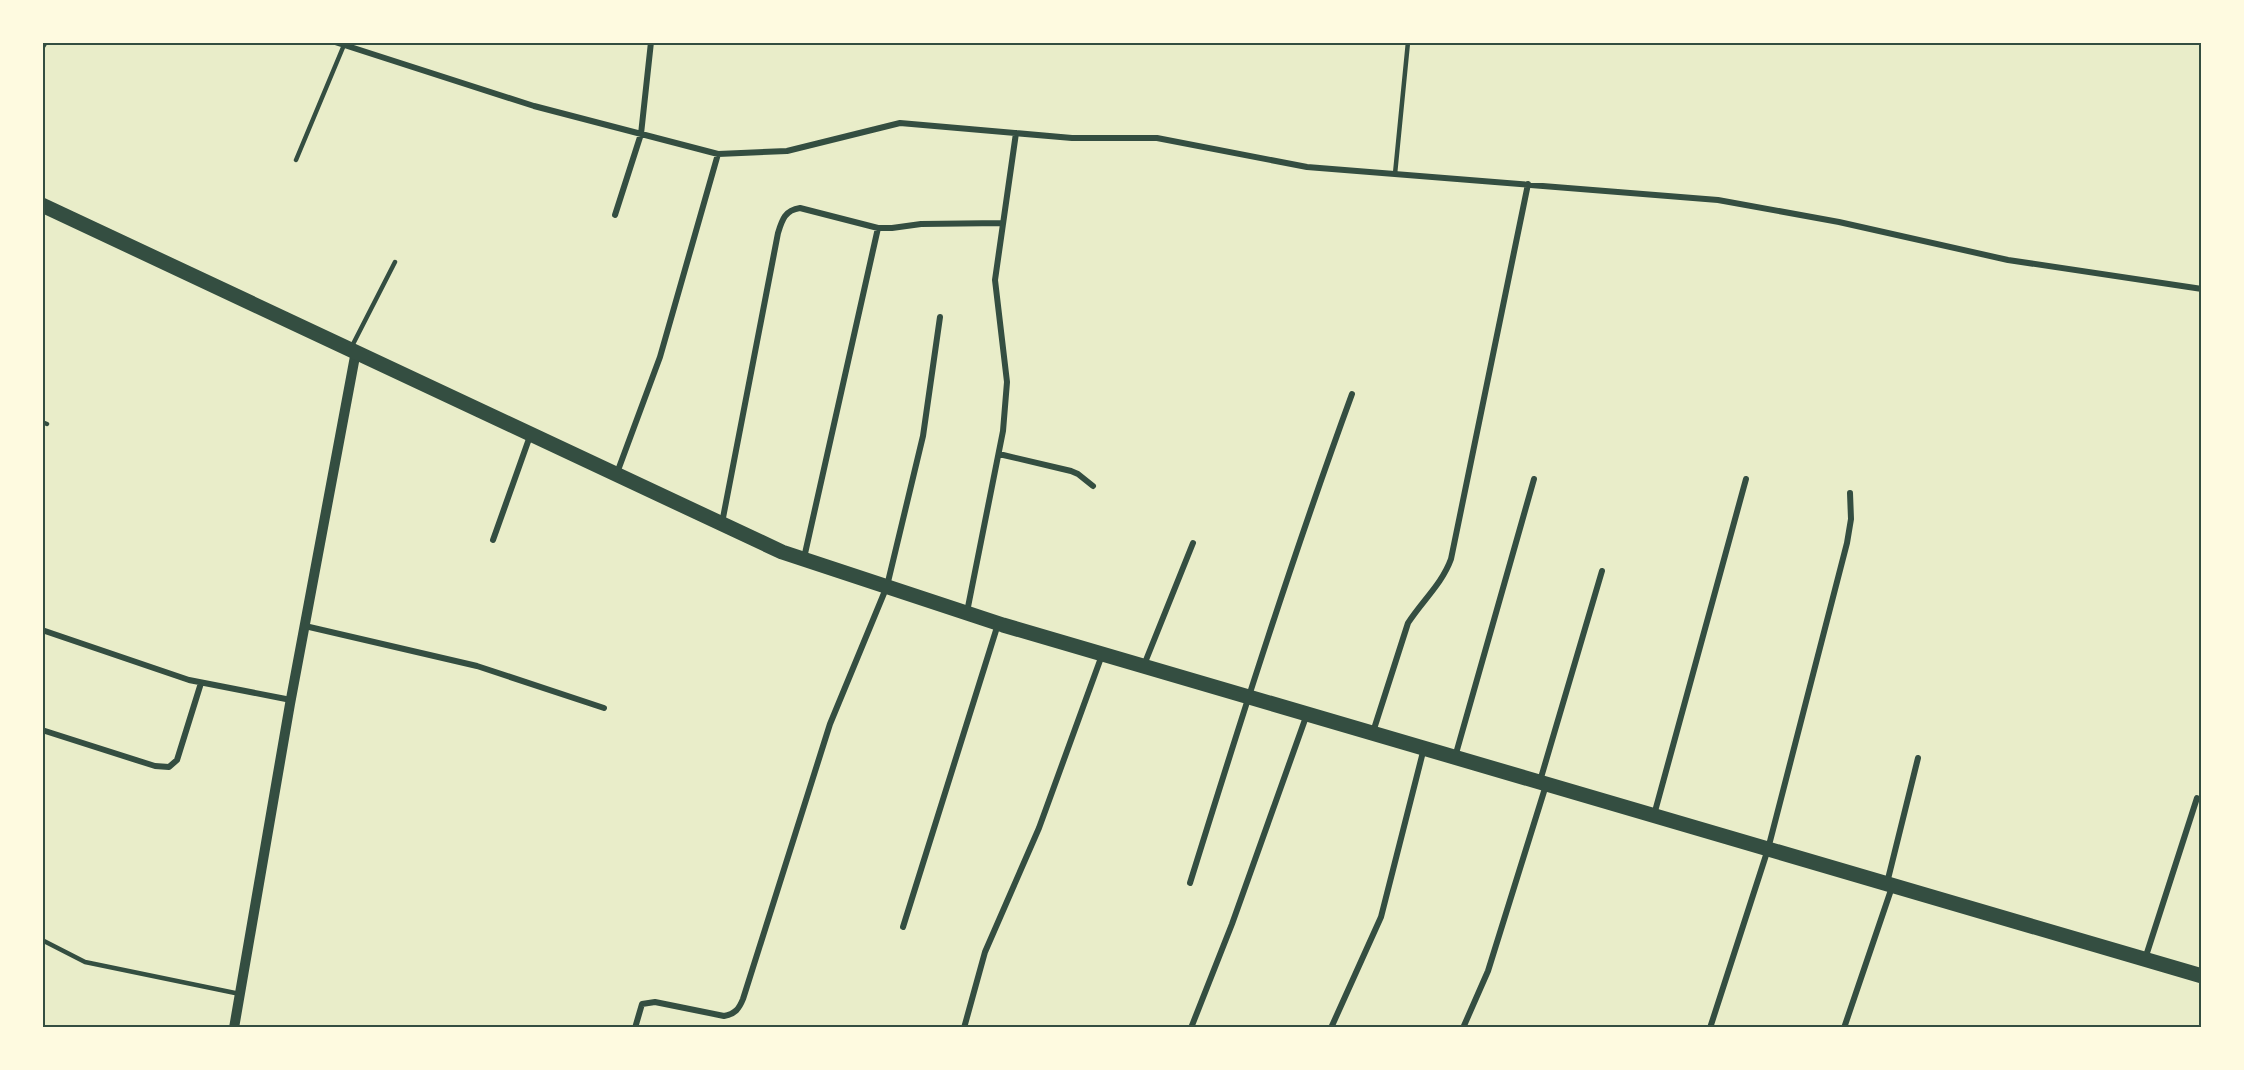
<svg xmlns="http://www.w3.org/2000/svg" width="2244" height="1070" viewBox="0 0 2244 1070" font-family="'Public Sans',sans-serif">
  <rect width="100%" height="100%" fill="#e9edc9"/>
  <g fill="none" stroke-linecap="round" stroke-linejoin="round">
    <path stroke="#344e41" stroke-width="4.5" d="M 296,160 L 344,45
      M 1395,174 L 1408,42
      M 351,348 L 395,262
      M 42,422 L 47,424
      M 42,940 L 85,962 L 240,994"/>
    <path stroke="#344e41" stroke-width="6" d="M 335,42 L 534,106 L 718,154 L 787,151 L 900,123 L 1072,138 L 1157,138 L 1307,167 L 1718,200 L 1839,222 L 2008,260 L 2202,289
      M 42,47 L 45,42
      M 615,215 L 641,134 L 651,42
      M 999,454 L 1071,471 L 1078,474 L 1093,486
      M 617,473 L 660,357 L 718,154
      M 722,523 L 778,233 C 782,220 785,210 800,208 L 878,228 L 892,228 L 921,224 L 1003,223
      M 493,540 L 530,436
      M 804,558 L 878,228
      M 967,612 L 1003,431 L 1007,382 L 995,280 L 1016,133
      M 305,626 L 477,666 L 604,708
      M 42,630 L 189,680 L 291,700
      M 1144,665 L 1193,543
      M 42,730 L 155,766 L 169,767 L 177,760 L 201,683
      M 1373,732 L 1408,623 C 1422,601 1442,584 1451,559 L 1528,184
      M 1455,757 L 1534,479
      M 1540,781 L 1602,571
      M 1654,815 L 1746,479
      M 1190,883 C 1241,719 1293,555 1352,394
      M 1887,883 L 1918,758
      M 903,927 L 998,624
      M 2145,959 L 2197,798
      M 635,1028 L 642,1004 L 655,1002 L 724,1016 C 735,1014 739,1009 743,999 L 830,724 L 887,586 L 923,436 L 940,317
      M 964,1028 L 985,952 L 1039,828 L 1102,655
      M 1191,1028 L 1232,924 L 1307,714
      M 1331,1028 L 1381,917 L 1424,748
      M 1463,1028 L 1488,971 L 1546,785
      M 1710,1028 L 1768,849 L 1847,543 L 1851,519 L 1850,493
      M 1844,1028 L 1892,887"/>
    <path stroke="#344e41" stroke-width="10" d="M 234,1028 L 290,704 L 356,351"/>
    <path stroke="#344e41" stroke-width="15" d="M 42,205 L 782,552 L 1003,625 L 2202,976"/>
  </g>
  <rect width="2244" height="1070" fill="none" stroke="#fefae0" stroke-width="87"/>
  <rect x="44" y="44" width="2156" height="982" fill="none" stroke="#344e41" stroke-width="2"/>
</svg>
